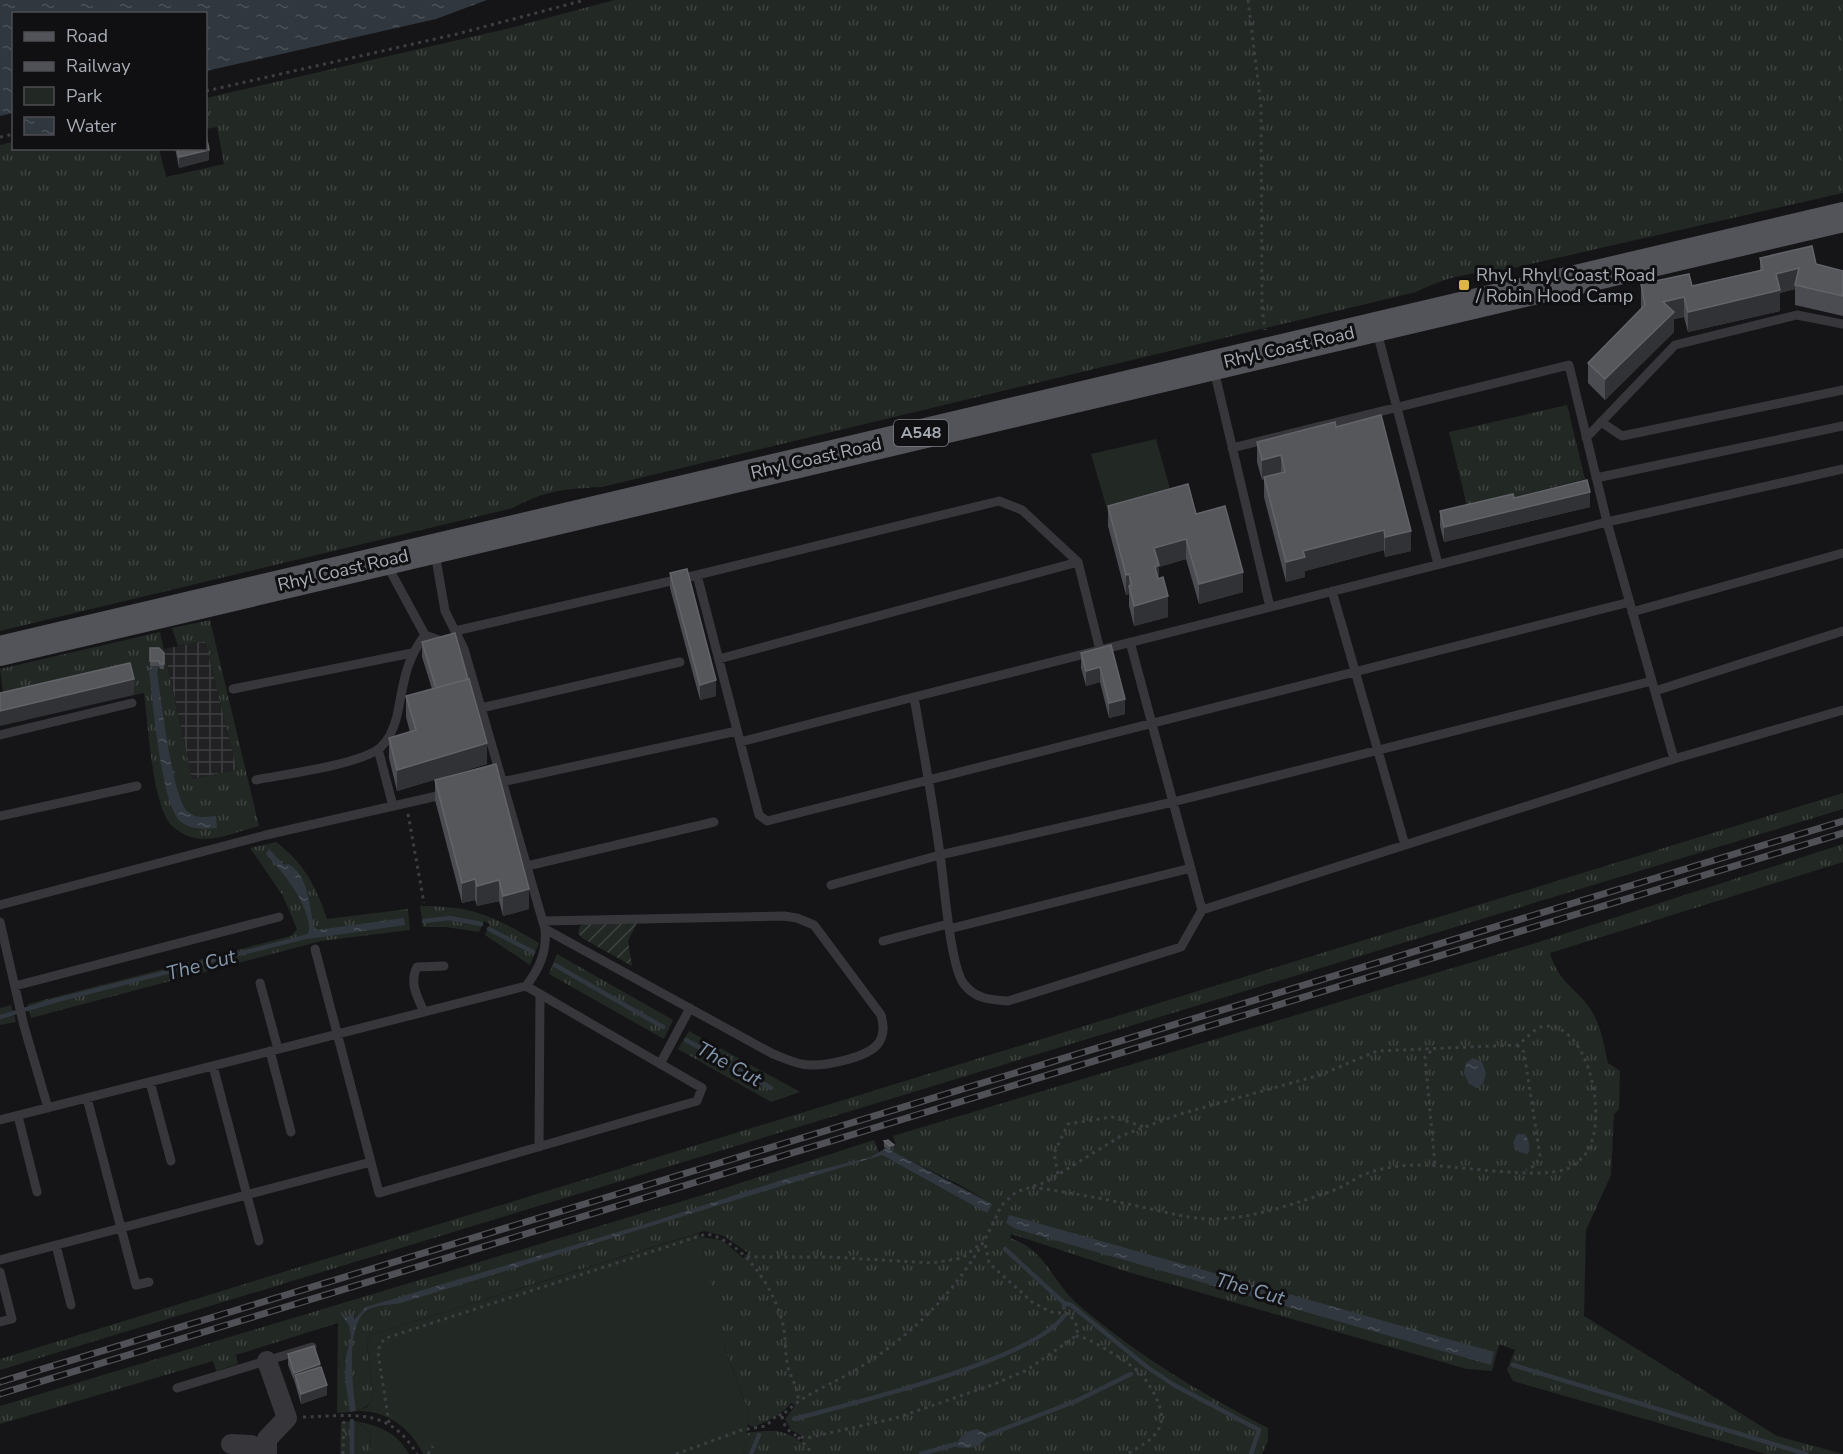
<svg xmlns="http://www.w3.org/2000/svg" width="1843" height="1454" viewBox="0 0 1843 1454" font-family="'Nunito Sans',sans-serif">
  <defs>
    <pattern id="industrial-grid" width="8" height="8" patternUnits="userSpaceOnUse" patternTransform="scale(1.5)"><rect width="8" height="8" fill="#212123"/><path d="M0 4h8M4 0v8" fill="none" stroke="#3e3f41"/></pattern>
    <pattern id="grass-tufts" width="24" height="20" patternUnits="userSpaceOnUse" patternTransform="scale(1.5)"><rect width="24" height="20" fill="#222823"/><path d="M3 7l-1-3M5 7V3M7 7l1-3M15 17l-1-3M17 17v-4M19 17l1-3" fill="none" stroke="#3f4441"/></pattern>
    <pattern id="garden-furrows" width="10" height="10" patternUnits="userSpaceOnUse" patternTransform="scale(1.5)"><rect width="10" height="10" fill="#222823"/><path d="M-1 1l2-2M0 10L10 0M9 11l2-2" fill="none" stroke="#3f4441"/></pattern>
    <pattern id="water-ripples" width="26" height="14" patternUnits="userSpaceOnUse" patternTransform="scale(1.5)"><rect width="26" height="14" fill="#30373e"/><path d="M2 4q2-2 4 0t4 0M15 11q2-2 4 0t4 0" fill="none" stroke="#4b5158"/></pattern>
  </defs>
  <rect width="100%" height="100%" fill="#151517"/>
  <path fill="url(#industrial-grid)" d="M 205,641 L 237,770 L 192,779 L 164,649 Z"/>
  <path fill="url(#grass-tufts)" d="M 614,0 L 1843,0 L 1843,193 L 1495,272 C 1466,272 1442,279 1416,292 L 602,487 C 566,489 545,490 513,508 L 0,631 L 0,145 L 13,142 L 14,148 L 159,149 L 166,177 L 224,164 L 217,127 L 206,129 L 206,98 L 506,29 Z
    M 1567,405 L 1585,479 L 1510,498 L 1469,514 L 1449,432 Z
    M 210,620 L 259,826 C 239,831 215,842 195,838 C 185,836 173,829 168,821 C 152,796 148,725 144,693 L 134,695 L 130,678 L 5,707 L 0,669 L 160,632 L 192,779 L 237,770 L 205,641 L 178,646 L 172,628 Z
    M 1843,793 L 1843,809 L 0,1370 L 0,1359 Z
    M 276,842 C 304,863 316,886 327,919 L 408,909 L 410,930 L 321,941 L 31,1018 L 28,1004 L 291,936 L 297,929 L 283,896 L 250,848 Z
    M 1843,844 L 1843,862 L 1550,953 C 1559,984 1576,987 1591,1010 C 1601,1025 1604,1045 1608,1063 L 1620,1071 L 1619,1109 L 1614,1114 L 1611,1175 L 1586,1230 L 1584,1316 L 1777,1436 L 1843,1454 L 1766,1454 L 1513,1381 L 1507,1370 L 1515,1350 L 1499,1344 L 1492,1371 L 1467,1369 L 1128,1272 L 1011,1234 L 1010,1238 C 1048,1251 1051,1282 1080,1306 C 1137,1355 1202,1394 1268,1428 L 1268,1441 L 1262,1454 L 743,1454 L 745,1433 C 767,1431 783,1427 801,1442 L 804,1437 L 791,1430 L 785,1419 L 795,1406 L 791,1403 C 782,1415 767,1422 752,1427 L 748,1424 L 747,1408 L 726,1352 L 713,1300 L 700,1237 L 722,1240 L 743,1258 L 748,1253 L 724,1236 L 704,1231 L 370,1335 L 367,1342 L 373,1398 C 366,1412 351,1412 337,1413 L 338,1323 L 236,1355 L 238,1364 L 216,1371 L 213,1361 L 0,1424 L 0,1406 L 709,1193 L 874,1140 L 879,1152 L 888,1159 L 992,1204 L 960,1185 L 890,1151 L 896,1145 L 893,1136 L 1536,943 Z
    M 420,906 C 474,906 493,916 539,943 L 530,965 L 485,935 L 490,924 L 484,921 L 479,932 L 446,927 L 423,927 Z
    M 557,954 L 673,1020 L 664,1039 L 549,974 Z
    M 11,1005 L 16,1022 L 0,1025 L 0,1008 Z
    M 689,1031 L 800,1092 L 771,1102 L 678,1049 Z
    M 356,1421 L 370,1432 L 371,1454 L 340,1454 L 341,1422 Z"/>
  <path fill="#222823" d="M 1156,439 L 1171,492 L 1109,516 L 1091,454 Z
    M 699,1233 L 726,1352 L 747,1408 L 748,1424 L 743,1454 L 423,1454 C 410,1427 386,1410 356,1411 L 367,1407 L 373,1398 L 367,1342 L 370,1335 Z
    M 356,1421 C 379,1426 397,1432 409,1454 L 371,1454 L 370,1432 Z"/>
  <path fill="url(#garden-furrows)" d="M 637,923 L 628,941 L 632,966 L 582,938 L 578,933 L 580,926 L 583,924 Z"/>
  <path fill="url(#water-ripples)" d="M 0,0 L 487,0 L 436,19 L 206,71 L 206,14 L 14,14 L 13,113 L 0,116 Z
    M 150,666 L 159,666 L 157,672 C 161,698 172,793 186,810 C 194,819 205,817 216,816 L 217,828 C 204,829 192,830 181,822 C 161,806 153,701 149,672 Z
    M 269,849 L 284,865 L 288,864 C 309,875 309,906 314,927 L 317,930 L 404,918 L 405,925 L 308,939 C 307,933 310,930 309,924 C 303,896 285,875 266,854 Z
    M 1473,1058 L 1482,1062 L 1486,1073 L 1483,1084 L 1477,1088 L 1469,1084 L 1464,1073 L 1466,1063 Z
    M 1517,1134 L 1525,1134 C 1529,1141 1531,1146 1528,1154 L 1519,1152 L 1513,1143 Z
    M 886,1148 L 992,1204 L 987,1213 L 882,1155 L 401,1303 C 391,1305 377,1305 369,1309 C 344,1321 353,1390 356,1411 L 350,1412 L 345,1378 L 346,1357 L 351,1336 L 349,1325 L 340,1313 L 342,1312 L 346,1317 L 353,1313 L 354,1320 L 366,1307 L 655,1221 L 788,1178 L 871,1157 Z
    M 1009,1215 L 1494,1352 L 1491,1365 L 1016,1229 L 1006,1223 Z
    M 977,1429 L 988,1435 C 979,1449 971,1449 956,1447 C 959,1436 966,1431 977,1429 Z"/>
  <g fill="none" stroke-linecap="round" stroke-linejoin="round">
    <path stroke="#30373e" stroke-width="4.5" d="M 424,921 L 450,918 L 481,924
      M 489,929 L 533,952
      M 555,965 L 663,1027
      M 0,1017 L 57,1000 L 313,935
      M 686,1040 L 771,1088
      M 1005,1249 L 1064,1303 L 1064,1308
      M 1064,1303 L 1071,1305 L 1147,1367 L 1174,1385 L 1259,1430 L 1251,1454
      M 1513,1365 L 1806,1454
      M 794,1419 C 853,1403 1031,1361 1064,1316
      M 988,1435 L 1076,1401 L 1131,1374
      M 352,1454 L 352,1421
      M 751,1454 L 759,1435
      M 921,1454 L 956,1444"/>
    <path stroke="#3d3e42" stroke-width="3" stroke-dasharray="3 4.5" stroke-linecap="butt" d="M 1248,0 L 1261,105 L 1262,309 L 1265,330
      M 206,91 L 457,34 L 585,0
      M 0,137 L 14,134
      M 408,814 L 424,903
      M 1517,1045 L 1524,1052 L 1540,1156 L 1536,1165 L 1526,1170
      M 1431,1051 L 1425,1057 L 1435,1166
      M 1058,1174 L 1054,1153 L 1068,1124 L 1112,1117 L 1145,1127
      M 747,1257 L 830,1257 L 932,1263 L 962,1258 L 982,1243
      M 1076,1336 C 1088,1336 1131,1364 1140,1373 C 1150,1384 1165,1409 1161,1423 C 1157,1439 1140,1446 1127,1454
      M 782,1416 C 784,1429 793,1437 807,1438 L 896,1418 L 992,1385 L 1027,1370 L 1076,1336 L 1078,1328 L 1070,1314 L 1051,1312 L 1032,1302 L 989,1263 L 985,1243
      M 303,1417 C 353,1416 388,1406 417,1454
      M 389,1423 L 378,1353 L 380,1344 L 386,1338 L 706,1234 C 744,1240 778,1293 784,1330 C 786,1340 785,1352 787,1362 C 789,1377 799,1386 798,1402
      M 798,1437 L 813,1454
      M 343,1454 L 344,1417
      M 428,1454 L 433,1446
      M 676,1454 L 742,1430 L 766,1426 L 778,1414 L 782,1416 C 803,1393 834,1384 859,1368 C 923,1328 972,1275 1001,1206 L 1016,1192 L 1046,1182 L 1121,1136 L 1180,1114 L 1320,1075 L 1377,1051 L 1517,1045 C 1526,1040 1535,1026 1546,1026 C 1592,1025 1611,1131 1582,1158 C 1578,1161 1572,1167 1567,1169 C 1534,1180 1457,1165 1418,1165 C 1400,1165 1381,1168 1365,1174 C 1353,1179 1344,1187 1332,1191 C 1296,1203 1252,1219 1213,1219 C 1188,1219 1166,1212 1142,1207 C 1105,1199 1068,1192 1030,1187"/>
    <path stroke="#37373b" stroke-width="9" d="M 1377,332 L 1438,564
      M 1214,370 L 1270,607
      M 1601,422 L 1622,436 L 1843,390
      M 1586,438 L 1675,345 L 1797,315 L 1843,324
      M 1232,448 L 1569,365 L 1607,522 L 1674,759
      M 1843,469 L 1607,522 L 914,697 C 923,750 933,802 940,855 C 944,880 950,967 964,984 C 975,999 991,1000 1008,1001 L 1181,947 L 1202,910 L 1674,759 L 1843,710
      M 1596,478 L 1843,426
      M 387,565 L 425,635 L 444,642
      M 697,575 L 759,815 L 767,821 L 1630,602
      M 1332,591 L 1405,845
      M 1632,612 L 1843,553
      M 455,631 L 697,575 L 999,501 L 1022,510 L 1078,562 L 1100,650
      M 1130,642 L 1202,910
      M 719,659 L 1078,562
      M 233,689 L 412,653
      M 1655,691 L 1843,631
      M 481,708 L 680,662
      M 0,735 L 132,703
      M 740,742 L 914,697
      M 378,749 L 393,806
      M 256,780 C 285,774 358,765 380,748 C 389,740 394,728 397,716 C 404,683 404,663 425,635
      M 497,783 L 737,731
      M 0,816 L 137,786
      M 527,866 L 714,822
      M 831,885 L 940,855 L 1173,802 L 1652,681
      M 0,905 L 266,835 L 446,794
      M 543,921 L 784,916 L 797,918 L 814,925 L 881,1015 C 884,1025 885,1037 876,1046 C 864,1058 825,1066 809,1065 C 797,1065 784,1058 773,1054 L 545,929
      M 0,922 L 24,1026 L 48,1108
      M 949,929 L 1191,868
      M 883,941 L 948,924
      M 315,949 L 379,1193 L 697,1101 L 702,1088 L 526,986
      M 260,983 L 278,1049
      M 15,986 L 279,917
      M 424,1012 C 417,996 409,983 417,967 L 444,966
      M 270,1051 L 291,1132
      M 660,1064 L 690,1008
      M 213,1066 L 259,1241
      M 150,1082 L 171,1161
      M 18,1116 L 37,1192
      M 0,1120 L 526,986 C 540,968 547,951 545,929 L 464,649 L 445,611 L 435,553
      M 539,1147 L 540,994
      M 56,1245 L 71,1305
      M 0,1260 L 121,1228 L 87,1098
      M 0,1272 L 12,1319 L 0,1322
      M 149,1282 L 136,1285 L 121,1228 L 371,1162
      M 177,1388 L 312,1347"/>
    <path stroke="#37373b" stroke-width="20" d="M 231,1444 L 251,1445 L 267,1453
      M 267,1454 L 267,1439 L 287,1418 L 267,1361"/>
    <path stroke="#53545a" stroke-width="30" d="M 0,651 L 1843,217"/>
    <defs>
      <path id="rail" d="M 0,1382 L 1843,821
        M 0,1394 L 1843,833"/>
    </defs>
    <use href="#rail" stroke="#505156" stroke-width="7"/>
    <use href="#rail" stroke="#101012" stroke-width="4.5" stroke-dasharray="14" stroke-linecap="butt"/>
  </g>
  <path fill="#4b4c51" d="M 175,148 L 206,148 L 209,160 L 179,168 Z
    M 1760,258 L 1816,264 L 1843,271 L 1843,316 L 1795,305 L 1795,289 L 1780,293 L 1780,311 L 1688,332 L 1684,317 L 1674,319 L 1674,332 L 1605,400 L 1588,383 L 1588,363 L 1641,308 L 1641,284 L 1692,286 L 1760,270 Z
    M 1336,427 L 1411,551 L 1385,557 L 1384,550 L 1305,571 L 1305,577 L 1286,582 L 1264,497 L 1264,479 L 1262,480 L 1257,462 L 1257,442 Z
    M 1514,498 L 1590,507 L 1444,542 L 1440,526 L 1440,511 Z
    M 1108,506 L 1196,514 L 1243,592 L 1199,604 L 1186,559 L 1159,567 L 1159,579 L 1168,617 L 1134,626 L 1129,606 L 1129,594 L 1126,595 L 1108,526 Z
    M 670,573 L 716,696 L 700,700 L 670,588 Z
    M 422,642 L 487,764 L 397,791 L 389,758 L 389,738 L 410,732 L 406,717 L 406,696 L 432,689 L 422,657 Z
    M 1111,645 L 1125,714 L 1109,718 L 1100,682 L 1086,686 L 1081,668 L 1081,653 Z
    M 150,648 L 164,653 L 164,669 L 160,669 L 159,666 L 150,666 Z
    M 435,780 L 529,909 L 503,916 L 499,901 L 477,906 L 475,900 L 462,903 L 435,800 Z
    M 884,1141 L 894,1145 L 894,1150 L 890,1151 L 884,1147 Z
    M 288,1354 L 320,1367 L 327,1395 L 301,1404 L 295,1383 L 288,1365 Z"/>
  <path fill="#313235" d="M 209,150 L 209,160 L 179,168 L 179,157 Z
    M 1799,268 L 1795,285 L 1795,289 L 1780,293 L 1780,311 L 1688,332 L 1688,312 L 1776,274 Z
    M 1684,297 L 1684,317 L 1674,319 L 1674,332 L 1605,400 L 1605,379 L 1663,302 Z
    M 1281,455 L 1281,475 L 1262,480 L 1262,460 Z
    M 1590,492 L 1590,507 L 1444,542 L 1444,527 Z
    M 1384,530 L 1384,550 L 1305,571 L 1305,577 L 1286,582 L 1286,562 L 1303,551 Z
    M 1411,531 L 1411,551 L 1385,557 L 1385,537 Z
    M 1186,539 L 1186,559 L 1159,567 L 1159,586 L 1155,587 L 1154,548 Z
    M 1243,572 L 1243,592 L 1199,604 L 1199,584 Z
    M 1129,574 L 1129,594 L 1126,595 L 1126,575 Z
    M 1168,596 L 1168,617 L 1134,626 L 1134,606 Z
    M 1100,667 L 1100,682 L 1086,686 L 1086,671 Z
    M 134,679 L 134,695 L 0,726 L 0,711 Z
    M 716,680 L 716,696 L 700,700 L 700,685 Z
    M 1125,699 L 1125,714 L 1109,718 L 1109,703 Z
    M 487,743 L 487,764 L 397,791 L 397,770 Z
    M 475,879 L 475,900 L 462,903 L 462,883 Z
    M 499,880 L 499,901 L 477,906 L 477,886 Z
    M 529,889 L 529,909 L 503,916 L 503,896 Z
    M 894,1145 L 894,1150 L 890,1151 L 890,1146 Z
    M 320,1364 L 320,1375 L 295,1375 L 294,1383 L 294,1373 Z
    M 327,1385 L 327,1395 L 301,1404 L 301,1394 Z"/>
  <path fill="#55575b" stroke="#626469" stroke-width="1.5" d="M 206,135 L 209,150 L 179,157 L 177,148 L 206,148 Z
    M 1812,246 L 1816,264 L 1843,271 L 1843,296 L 1795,285 L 1799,268 L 1776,274 L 1780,290 L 1688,312 L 1684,297 L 1663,302 L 1674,312 L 1605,379 L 1588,363 L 1645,305 L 1641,284 L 1689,274 L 1692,286 L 1763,270 L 1760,258 Z
    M 1381,415 L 1411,531 L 1385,537 L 1384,530 L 1303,551 L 1305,557 L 1286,562 L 1264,477 L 1285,472 L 1281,455 L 1262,460 L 1257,442 L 1335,422 L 1336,427 Z
    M 1587,480 L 1590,492 L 1444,527 L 1440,511 L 1513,494 L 1514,498 Z
    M 1188,484 L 1196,514 L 1225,506 L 1243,572 L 1199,584 L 1186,539 L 1154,548 L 1159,565 L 1155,567 L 1158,579 L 1163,577 L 1168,596 L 1134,606 L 1129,586 L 1132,585 L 1129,574 L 1126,575 L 1108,506 Z
    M 687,569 L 716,680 L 700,685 L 670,573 Z
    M 455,633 L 468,679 L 436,688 L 422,642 Z
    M 1111,645 L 1125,699 L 1109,703 L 1100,667 L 1086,671 L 1081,653 Z
    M 150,648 L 159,648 L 164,653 L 164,664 L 160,664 L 159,661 L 150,661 Z
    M 130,663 L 134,679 L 0,711 L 0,693 Z
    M 469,679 L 487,743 L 397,770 L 389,738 L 416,730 L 406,696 Z
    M 496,764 L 529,889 L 503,896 L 499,880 L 477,886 L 475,879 L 462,883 L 435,780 Z
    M 888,1140 L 894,1145 L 890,1146 L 884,1141 Z
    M 314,1346 L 320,1364 L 294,1373 L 288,1354 Z
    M 321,1367 L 327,1385 L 301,1394 L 295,1375 Z"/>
  <rect fill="#ddb447" stroke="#101012" stroke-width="2" x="1458" y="279" width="12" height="12" rx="3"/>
  <g text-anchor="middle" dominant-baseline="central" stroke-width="6" stroke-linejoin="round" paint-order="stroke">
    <rect fill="#101012" stroke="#7a7d84" stroke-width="1.5" x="894" y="420" width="54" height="26" rx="4.5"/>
    <g font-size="16" font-weight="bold" fill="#a8acb5">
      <text x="921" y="433">A548</text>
    </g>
    <g font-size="18" fill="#a8acb5" stroke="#101012" text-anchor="start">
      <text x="1476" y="275">Rhyl, Rhyl Coast Road<tspan x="1476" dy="21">/ Robin Hood Camp</tspan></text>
    </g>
    <g font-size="18" fill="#a8acb5" stroke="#101012">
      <text transform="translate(1289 347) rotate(-13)">Rhyl Coast Road</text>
      <text transform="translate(816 458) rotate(-13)">Rhyl Coast Road</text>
      <text transform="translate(343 570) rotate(-13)">Rhyl Coast Road</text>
    </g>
    <g font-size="20" font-style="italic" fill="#8396ac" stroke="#101012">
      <text transform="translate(201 965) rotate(-15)">The Cut</text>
      <text transform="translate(729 1064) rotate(29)">The Cut</text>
      <text transform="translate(1250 1289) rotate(16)">The Cut</text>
    </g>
  </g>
  <rect x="12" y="12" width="195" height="138" fill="#101012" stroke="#4d4e53" stroke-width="1.5"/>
  <rect x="24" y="32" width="30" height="9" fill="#53545a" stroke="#4d4e53" stroke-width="1.5"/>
  <text x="66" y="42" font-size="18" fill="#a8acb5">Road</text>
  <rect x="24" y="62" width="30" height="9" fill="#505156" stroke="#4d4e53" stroke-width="1.5"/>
  <text x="66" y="72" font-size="18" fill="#a8acb5">Railway</text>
  <rect x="24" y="87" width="30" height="18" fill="#222823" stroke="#4d4e53" stroke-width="1.5"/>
  <text x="66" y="102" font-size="18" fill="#a8acb5">Park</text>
  <rect x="24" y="117" width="30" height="18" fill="url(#water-ripples)" stroke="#4d4e53" stroke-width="1.5"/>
  <text x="66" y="132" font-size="18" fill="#a8acb5">Water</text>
</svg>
